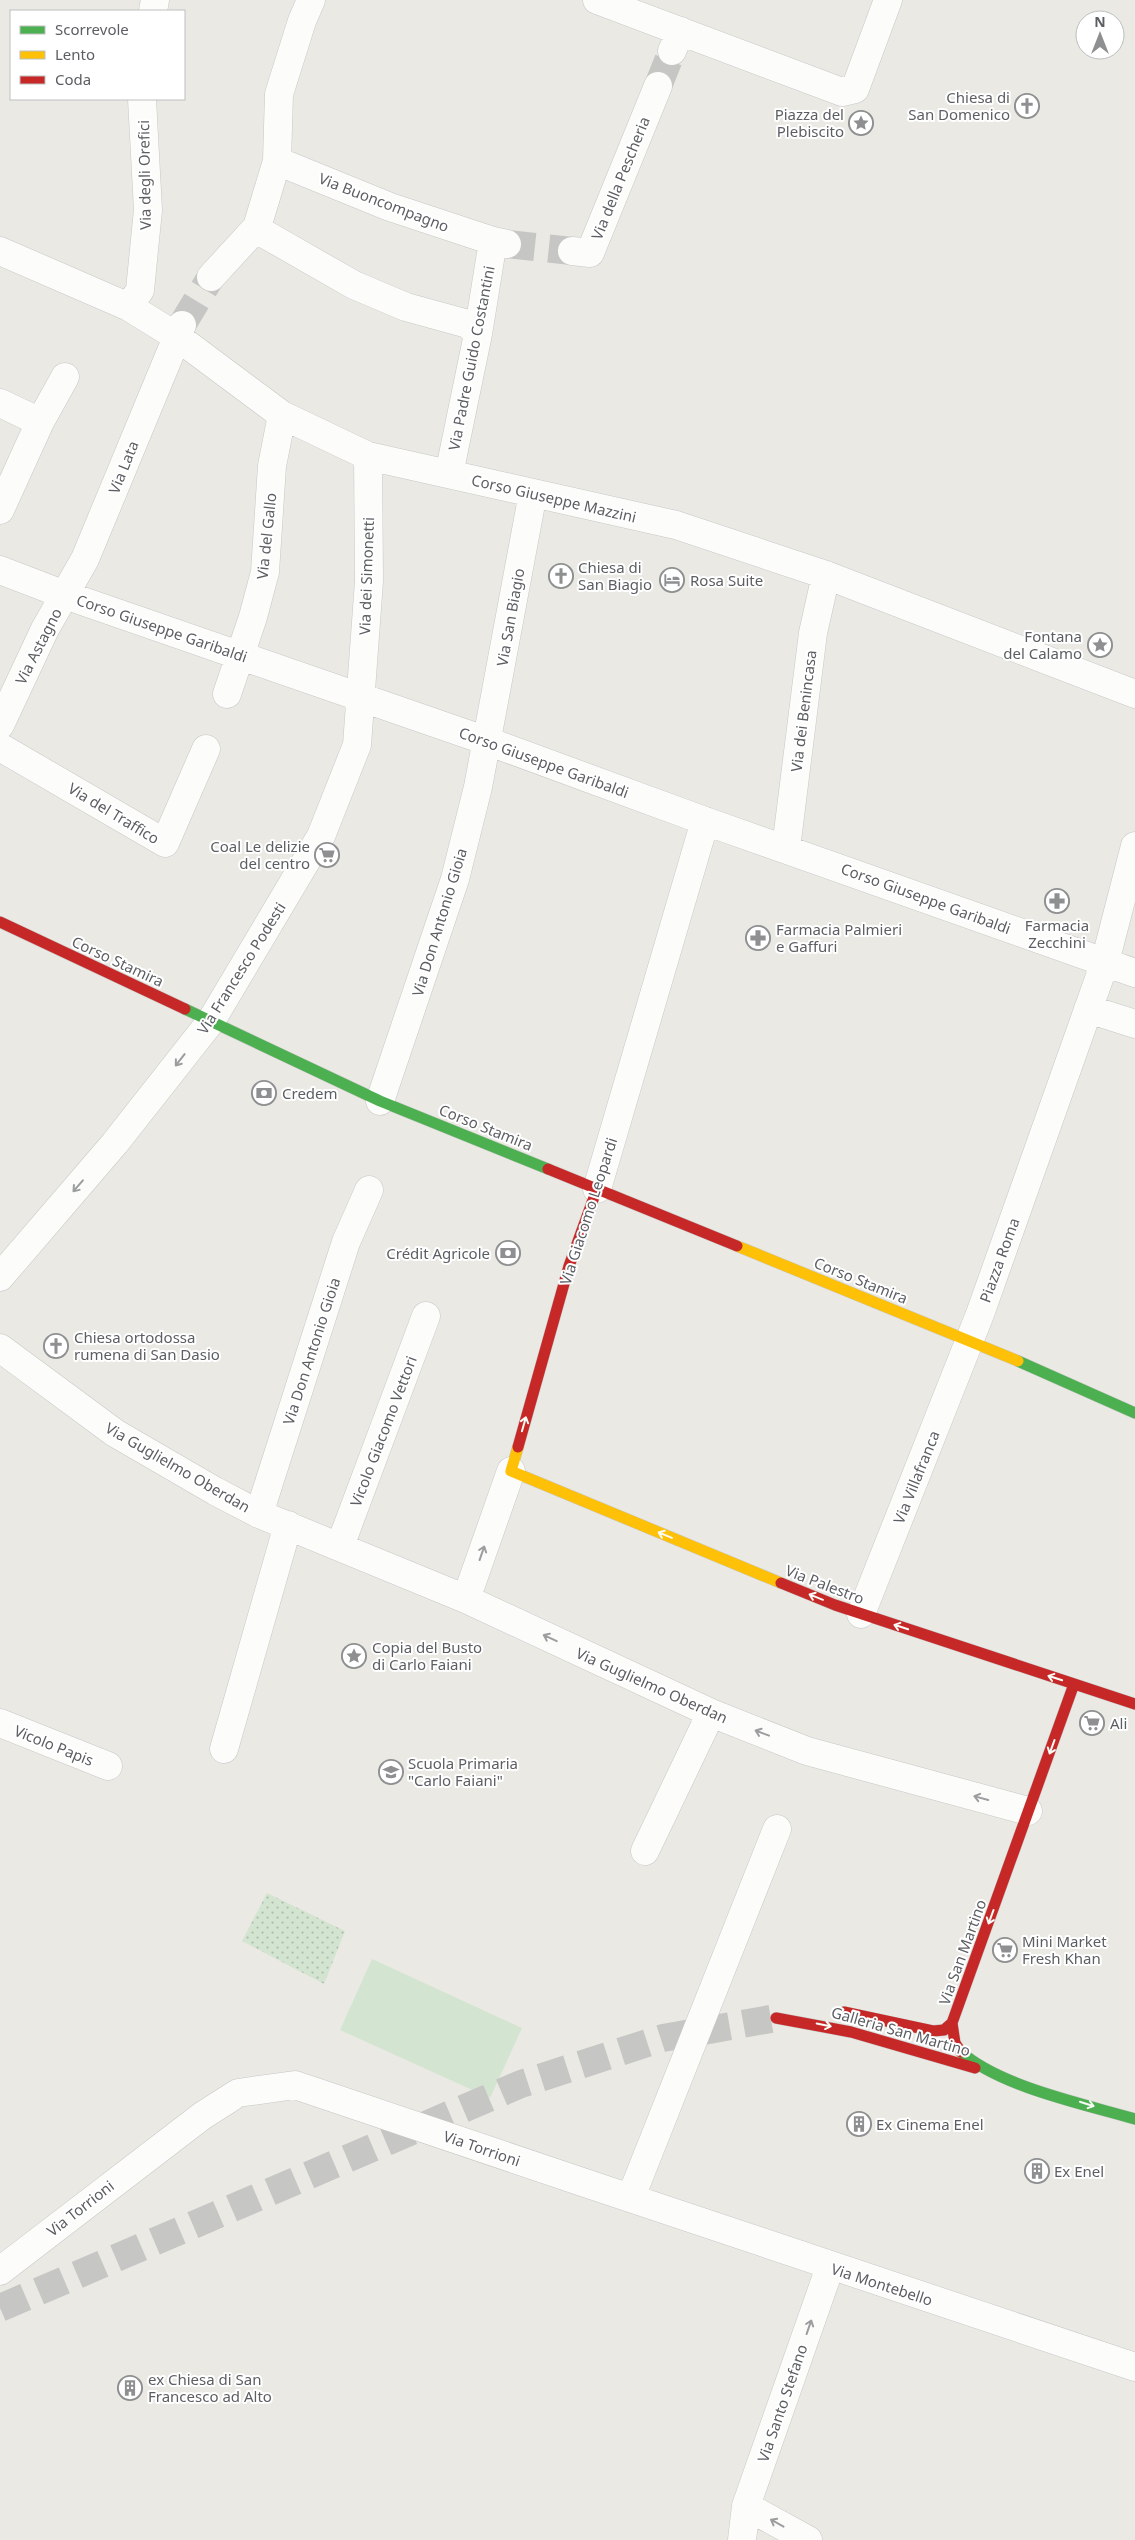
<svg xmlns="http://www.w3.org/2000/svg" width="1135" height="2540" viewBox="0 0 1135 2540" font-family="'Noto Sans',sans-serif">
  <defs>
    <pattern id="park-dots" width="8" height="8" patternUnits="userSpaceOnUse" patternTransform="scale(1.25)"><rect width="8" height="8" fill="#d3e5d1"/><path d="M2 2h.1M6 6h.1" fill="none" stroke="#aebdad" stroke-width="1.8" stroke-linecap="round"/></pattern>
  </defs>
  <rect width="100%" height="100%" fill="#eae9e4"/>
  <path fill="url(#park-dots)" d="M 267,1893 L 345,1931 L 324,1984 L 242,1941 Z"/>
  <path fill="#d3e5d1" d="M 372,1959 L 522,2028 L 490,2098 L 340,2030 Z"/>
  <g fill="none" stroke-linecap="round" stroke-linejoin="round">
    <path stroke="#c6c6c4" stroke-width="28" stroke-dasharray="28 14" stroke-linecap="butt" d="M 658,86 L 672,51
      M 507,244 L 572,251
      M 182,325 L 211,277"/>
    <path stroke="#c6c6c4" stroke-width="28" stroke-dasharray="28 14" stroke-linecap="butt" d="M 0,2308 L 521,2084 L 663,2038 L 776,2018"/>
    <defs>
      <path id="street" d="M 597,0 L 842,92 L 855,89 L 888,0
        M 153,11 L 155,0
        M 672,51 L 681,31
        M 277,161 L 390,207 L 493,241 L 507,244
        M 257,227 L 263,233 L 354,285 L 406,307 L 468,324 L 478,334
        M 0,251 L 129,307 L 176,336 L 282,415 L 368,456 L 676,525 L 826,575 L 1135,694
        M 572,251 L 590,253 L 658,86
        M 211,277 L 257,227 L 277,161 L 279,94 L 302,21 L 311,0
        M 129,307 L 140,290 L 148,210 L 142,99
        M 0,403 L 40,422 L 0,510
        M 40,422 L 65,377
        M 449,474 L 478,334 L 493,241
        M 0,570 L 65,595 L 487,741 L 705,821 L 1135,973
        M 227,694 L 253,617 L 265,572 L 272,466 L 282,415
        M 0,725 L 45,629 L 85,559 L 182,325
        M 0,747 L 165,843 L 206,749
        M 786,848 L 813,633 L 826,575
        M 1088,1009 L 1135,1024
        M 380,1101 L 455,879 L 478,787 L 533,493
        M 597,1189 L 705,821
        M 0,1277 L 115,1143 L 211,1021 L 321,836 L 357,745 L 369,581 L 368,456
        M 0,1348 L 115,1433 L 215,1491 L 259,1514 L 466,1599 L 711,1713 L 807,1751 L 1028,1811
        M 259,1514 L 346,1242 L 369,1190
        M 340,1546 L 426,1316
        M 466,1599 L 511,1471
        M 861,1614 L 980,1314 L 1105,962 L 1135,846
        M 0,1723 L 108,1766
        M 224,1749 L 288,1525
        M 645,1851 L 711,1713
        M 631,2197 L 777,1829
        M 0,2271 L 202,2116 L 238,2093 L 295,2085 C 575,2179 854,2275 1135,2367
        M 746,2506 L 808,2540
        M 742,2540 L 746,2506 L 830,2267"/>
      <path id="fast" d="M 185,1009 L 380,1101 L 548,1169
        M 1018,1361 L 1135,1413
        M 961,2052 C 1001,2087 1084,2104 1135,2119"/>
      <path id="slow" d="M 737,1246 L 1018,1361
        M 518,1447 L 511,1471 L 781,1583"/>
      <path id="jam" d="M 0,922 L 185,1009
        M 548,1169 L 737,1246
        M 518,1447 L 569,1266 L 597,1189
        M 781,1583 L 835,1605 L 1135,1704
        M 844,2012 L 933,2031 L 944,2030 L 952,2023
        M 776,2018 L 851,2032 L 975,2068
        M 961,2052 L 955,2043 L 952,2023 L 1074,1684"/>
    </defs>
    <use href="#street" stroke="#c7c7c7" stroke-width="29"/>
    <use href="#fast" stroke="#c7c7c6" stroke-width="12"/>
    <use href="#slow" stroke="#c7c7c6" stroke-width="12"/>
    <use href="#jam" stroke="#c7c7c6" stroke-width="12"/>
    <use href="#street" stroke="#fcfcfb" stroke-width="28"/>
    <use href="#fast" stroke="#4caf50" stroke-width="11"/>
    <use href="#slow" stroke="#ffc107" stroke-width="11"/>
    <use href="#jam" stroke="#c62828" stroke-width="11"/>
  </g>
  <defs><path id="oneway-shaft" d="M-6 0H5M1.5-3L5.5 0L1.5 3" fill="none" stroke-width="1.6" stroke-linecap="round" stroke-linejoin="round" transform="scale(1.25)"/></defs>
  <g stroke="#9b9d9f">
    <use href="#oneway-shaft" transform="translate(180 1060) rotate(128)"/>
    <use href="#oneway-shaft" transform="translate(78 1186) rotate(131)"/>
    <use href="#oneway-shaft" transform="translate(482 1553) rotate(-71)"/>
    <use href="#oneway-shaft" transform="translate(550 1638) rotate(-155)"/>
    <use href="#oneway-shaft" transform="translate(762 1733) rotate(-159)"/>
    <use href="#oneway-shaft" transform="translate(981 1798) rotate(-165)"/>
    <use href="#oneway-shaft" transform="translate(809 2327) rotate(-71)"/>
    <use href="#oneway-shaft" transform="translate(777 2523) rotate(-151)"/>
  </g>
  <g stroke="#f6fbf6">
    <use href="#oneway-shaft" transform="translate(524 1424) rotate(-74)"/>
    <use href="#oneway-shaft" transform="translate(665 1535) rotate(-158)"/>
    <use href="#oneway-shaft" transform="translate(816 1597) rotate(-158)"/>
    <use href="#oneway-shaft" transform="translate(901 1627) rotate(-162)"/>
    <use href="#oneway-shaft" transform="translate(1055 1678) rotate(-162)"/>
    <use href="#oneway-shaft" transform="translate(1052 1747) rotate(110)"/>
    <use href="#oneway-shaft" transform="translate(991 1917) rotate(110)"/>
    <use href="#oneway-shaft" transform="translate(824 2025) rotate(12)"/>
    <use href="#oneway-shaft" transform="translate(1087 2104) rotate(18)"/>
  </g>
  <defs>
    <symbol id="church-ring" viewBox="-11 -11 22 22"><circle r="9.5" fill="#fff" stroke="#8d8f90" stroke-width="1.5"/><path d="M-1.2-6h2.4v3.5h3.3v2.4h-3.3V6h-2.4V-.1h-3.3v-2.4h3.3Z" fill="#8d8f90"/></symbol>
    <symbol id="sight-ring" viewBox="-11 -11 22 22"><circle r="9.5" fill="#fff" stroke="#8d8f90" stroke-width="1.5"/><path d="M0-6L1.8-2.2L6-1.7L2.9 1.2L3.7 5.4L0 3.3L-3.7 5.4L-2.9 1.2L-6-1.7L-1.8-2.2Z" fill="#8d8f90"/></symbol>
    <symbol id="hotel-ring" viewBox="-11 -11 22 22"><circle r="9.5" fill="#fff" stroke="#8d8f90" stroke-width="1.5"/><path d="M-6-4.5h1.5V1H6V5H4.5V3h-9V5H-6ZM-4 0a1.8 1.8 0 1 1 3.6 0ZM.5 0V-2.5h3Q6-2.5 6 0Z" fill="#8d8f90"/></symbol>
    <symbol id="supermarket-ring" viewBox="-11 -11 22 22"><circle r="9.5" fill="#fff" stroke="#8d8f90" stroke-width="1.5"/><path d="M-6-5.5h2.5l.6 2H6L4.5 2H-2.5L-4.4-4H-6ZM-1.5 3.2a1.3 1.3 0 1 0 .1 0ZM3 3.2a1.3 1.3 0 1 0 .1 0Z" fill="#8d8f90"/></symbol>
    <symbol id="pharmacy-ring" viewBox="-11 -11 22 22"><circle r="9.5" fill="#fff" stroke="#8d8f90" stroke-width="1.5"/><path d="M-2-6h4v4h4v4h-4v4h-4v-4h-4v-4h4Z" fill="#8d8f90"/></symbol>
    <symbol id="bank-ring" viewBox="-11 -11 22 22"><circle r="9.5" fill="#fff" stroke="#8d8f90" stroke-width="1.5"/><path d="M-6-4H6V4H-6ZM0-2.3a2.3 2.3 0 1 0 0 4.6a2.3 2.3 0 1 0 0-4.6Z" fill="#8d8f90"/></symbol>
    <symbol id="school-ring" viewBox="-11 -11 22 22"><circle r="9.5" fill="#fff" stroke="#8d8f90" stroke-width="1.5"/><path d="M0-5L7-2L0 1L-7-2ZM-4 1L0 2.5L4 1V4Q0 6-4 4Z" fill="#8d8f90"/></symbol>
    <symbol id="building-ring" viewBox="-11 -11 22 22"><circle r="9.5" fill="#fff" stroke="#8d8f90" stroke-width="1.5"/><path d="M-4-6H4V6H1V3H-1V6H-4ZM-2.5-4.3h1.7v1.8h-1.7ZM.8-4.3h1.7v1.8H.8ZM-2.5-1h1.7V.8h-1.7ZM.8-1h1.7V.8H.8Z" fill="#8d8f90"/></symbol>
  </defs>
  <g fill-rule="evenodd">
    <use href="#church-ring" x="1013" y="92" width="28" height="28"/>
    <use href="#sight-ring" x="847" y="109" width="28" height="28"/>
    <use href="#church-ring" x="547" y="562" width="28" height="28"/>
    <use href="#hotel-ring" x="658" y="566" width="28" height="28"/>
    <use href="#sight-ring" x="1086" y="631" width="28" height="28"/>
    <use href="#supermarket-ring" x="313" y="841" width="28" height="28"/>
    <use href="#pharmacy-ring" x="1043" y="887" width="28" height="28"/>
    <use href="#pharmacy-ring" x="744" y="924" width="28" height="28"/>
    <use href="#bank-ring" x="250" y="1079" width="28" height="28"/>
    <use href="#bank-ring" x="494" y="1239" width="28" height="28"/>
    <use href="#church-ring" x="42" y="1332" width="28" height="28"/>
    <use href="#sight-ring" x="340" y="1642" width="28" height="28"/>
    <use href="#supermarket-ring" x="1078" y="1709" width="28" height="28"/>
    <use href="#school-ring" x="377" y="1758" width="28" height="28"/>
    <use href="#supermarket-ring" x="991" y="1936" width="28" height="28"/>
    <use href="#building-ring" x="845" y="2110" width="28" height="28"/>
    <use href="#building-ring" x="1023" y="2157" width="28" height="28"/>
    <use href="#building-ring" x="116" y="2374" width="28" height="28"/>
  </g>
  <g text-anchor="middle" dominant-baseline="central" stroke-width="4" stroke-linejoin="round" paint-order="stroke">
    <g font-size="15" fill="#5b5e62" stroke="#fff" text-anchor="start">
      <text x="1010" y="97" text-anchor="end">Chiesa di<tspan x="1010" dy="17">San Domenico</tspan></text>
      <text x="844" y="114" text-anchor="end">Piazza del<tspan x="844" dy="17">Plebiscito</tspan></text>
      <text x="578" y="567">Chiesa di<tspan x="578" dy="17">San Biagio</tspan></text>
      <text x="690" y="580">Rosa Suite</text>
      <text x="1082" y="636" text-anchor="end">Fontana<tspan x="1082" dy="17">del Calamo</tspan></text>
      <text x="310" y="846" text-anchor="end">Coal Le delizie<tspan x="310" dy="17">del centro</tspan></text>
      <text x="1057" y="925" text-anchor="middle">Farmacia<tspan x="1057" dy="17">Zecchini</tspan></text>
      <text x="776" y="929">Farmacia Palmieri<tspan x="776" dy="17">e Gaffuri</tspan></text>
      <text x="282" y="1093">Credem</text>
      <text x="490" y="1253" text-anchor="end">Crédit Agricole</text>
      <text x="74" y="1337">Chiesa ortodossa<tspan x="74" dy="17">rumena di San Dasio</tspan></text>
      <text x="372" y="1647">Copia del Busto<tspan x="372" dy="17">di Carlo Faiani</tspan></text>
      <text x="1110" y="1723">Ali</text>
      <text x="408" y="1763">Scuola Primaria<tspan x="408" dy="17">"Carlo Faiani"</tspan></text>
      <text x="1022" y="1941">Mini Market<tspan x="1022" dy="17">Fresh Khan</tspan></text>
      <text x="876" y="2124">Ex Cinema Enel</text>
      <text x="1054" y="2171">Ex Enel</text>
      <text x="148" y="2379">ex Chiesa di San<tspan x="148" dy="17">Francesco ad Alto</tspan></text>
    </g>
    <g font-size="15" fill="#5b5e62" stroke="#fff">
      <text transform="translate(144 175) rotate(-91)">Via degli Orefici</text>
      <text transform="translate(620 178) rotate(-68)">Via della Pescheria</text>
      <text transform="translate(384 202) rotate(21)">Via Buoncompagno</text>
      <text transform="translate(471 358) rotate(-79)">Via Padre Guido Costantini</text>
      <text transform="translate(123 467) rotate(-68)">Via Lata</text>
      <text transform="translate(554 498) rotate(13)">Corso Giuseppe Mazzini</text>
      <text transform="translate(266 536) rotate(-84)">Via del Gallo</text>
      <text transform="translate(366 576) rotate(-88)">Via dei Simonetti</text>
      <text transform="translate(510 617) rotate(-80)">Via San Biagio</text>
      <text transform="translate(162 628) rotate(19)">Corso Giuseppe Garibaldi</text>
      <text transform="translate(38 646) rotate(-63)">Via Astagno</text>
      <text transform="translate(803 711) rotate(-83)">Via dei Benincasa</text>
      <text transform="translate(544 762) rotate(20)">Corso Giuseppe Garibaldi</text>
      <text transform="translate(114 813) rotate(31)">Via del Traffico</text>
      <text transform="translate(926 898) rotate(20)">Corso Giuseppe Garibaldi</text>
      <text transform="translate(439 922) rotate(-73)">Via Don Antonio Gioia</text>
      <text transform="translate(118 961) rotate(25)">Corso Stamira</text>
      <text transform="translate(241 968) rotate(-58)">Via Francesco Podesti</text>
      <text transform="translate(486 1127) rotate(22)">Corso Stamira</text>
      <text transform="translate(588 1211) rotate(-72)">Via Giacomo Leopardi</text>
      <text transform="translate(999 1260) rotate(-70)">Piazza Roma</text>
      <text transform="translate(861 1280) rotate(22)">Corso Stamira</text>
      <text transform="translate(311 1351) rotate(-72)">Via Don Antonio Gioia</text>
      <text transform="translate(383 1431) rotate(-69)">Vicolo Giacomo Vettori</text>
      <text transform="translate(178 1467) rotate(30)">Via Guglielmo Oberdan</text>
      <text transform="translate(916 1477) rotate(-68)">Via Villafranca</text>
      <text transform="translate(825 1584) rotate(21)">Via Palestro</text>
      <text transform="translate(652 1685) rotate(24)">Via Guglielmo Oberdan</text>
      <text transform="translate(54 1745) rotate(22)">Vicolo Papis</text>
      <text transform="translate(962 1952) rotate(-70)">Via San Martino</text>
      <text transform="translate(901 2031) rotate(16)">Galleria San Martino</text>
      <text transform="translate(482 2148) rotate(19)">Via Torrioni</text>
      <text transform="translate(80 2208) rotate(-38)">Via Torrioni</text>
      <text transform="translate(882 2284) rotate(18)">Via Montebello</text>
      <text transform="translate(782 2403) rotate(-71)">Via Santo Stefano</text>
    </g>
  </g>
  <rect x="10" y="10" width="175" height="90" fill="#ffffff" stroke="#bdbfc0"/>
  <rect x="20" y="26" width="25" height="8" fill="#4caf50" stroke="#bdbfc0"/>
  <text x="55" y="35" font-size="15" fill="#5b5e62">Scorrevole</text>
  <rect x="20" y="51" width="25" height="8" fill="#ffc107" stroke="#bdbfc0"/>
  <text x="55" y="60" font-size="15" fill="#5b5e62">Lento</text>
  <rect x="20" y="76" width="25" height="8" fill="#c62828" stroke="#bdbfc0"/>
  <text x="55" y="85" font-size="15" fill="#5b5e62">Coda</text>
  <g transform="translate(1100 35)"><circle r="24" fill="#ffffff" stroke="#bdbfc0"/>
  <path d="M0-4L9 19L0 12L-9 19Z" fill="#8d8f90"/>
  <text y="-8" font-size="14" font-weight="bold" text-anchor="middle" fill="#5b5e62">N</text>
  </g>
</svg>
